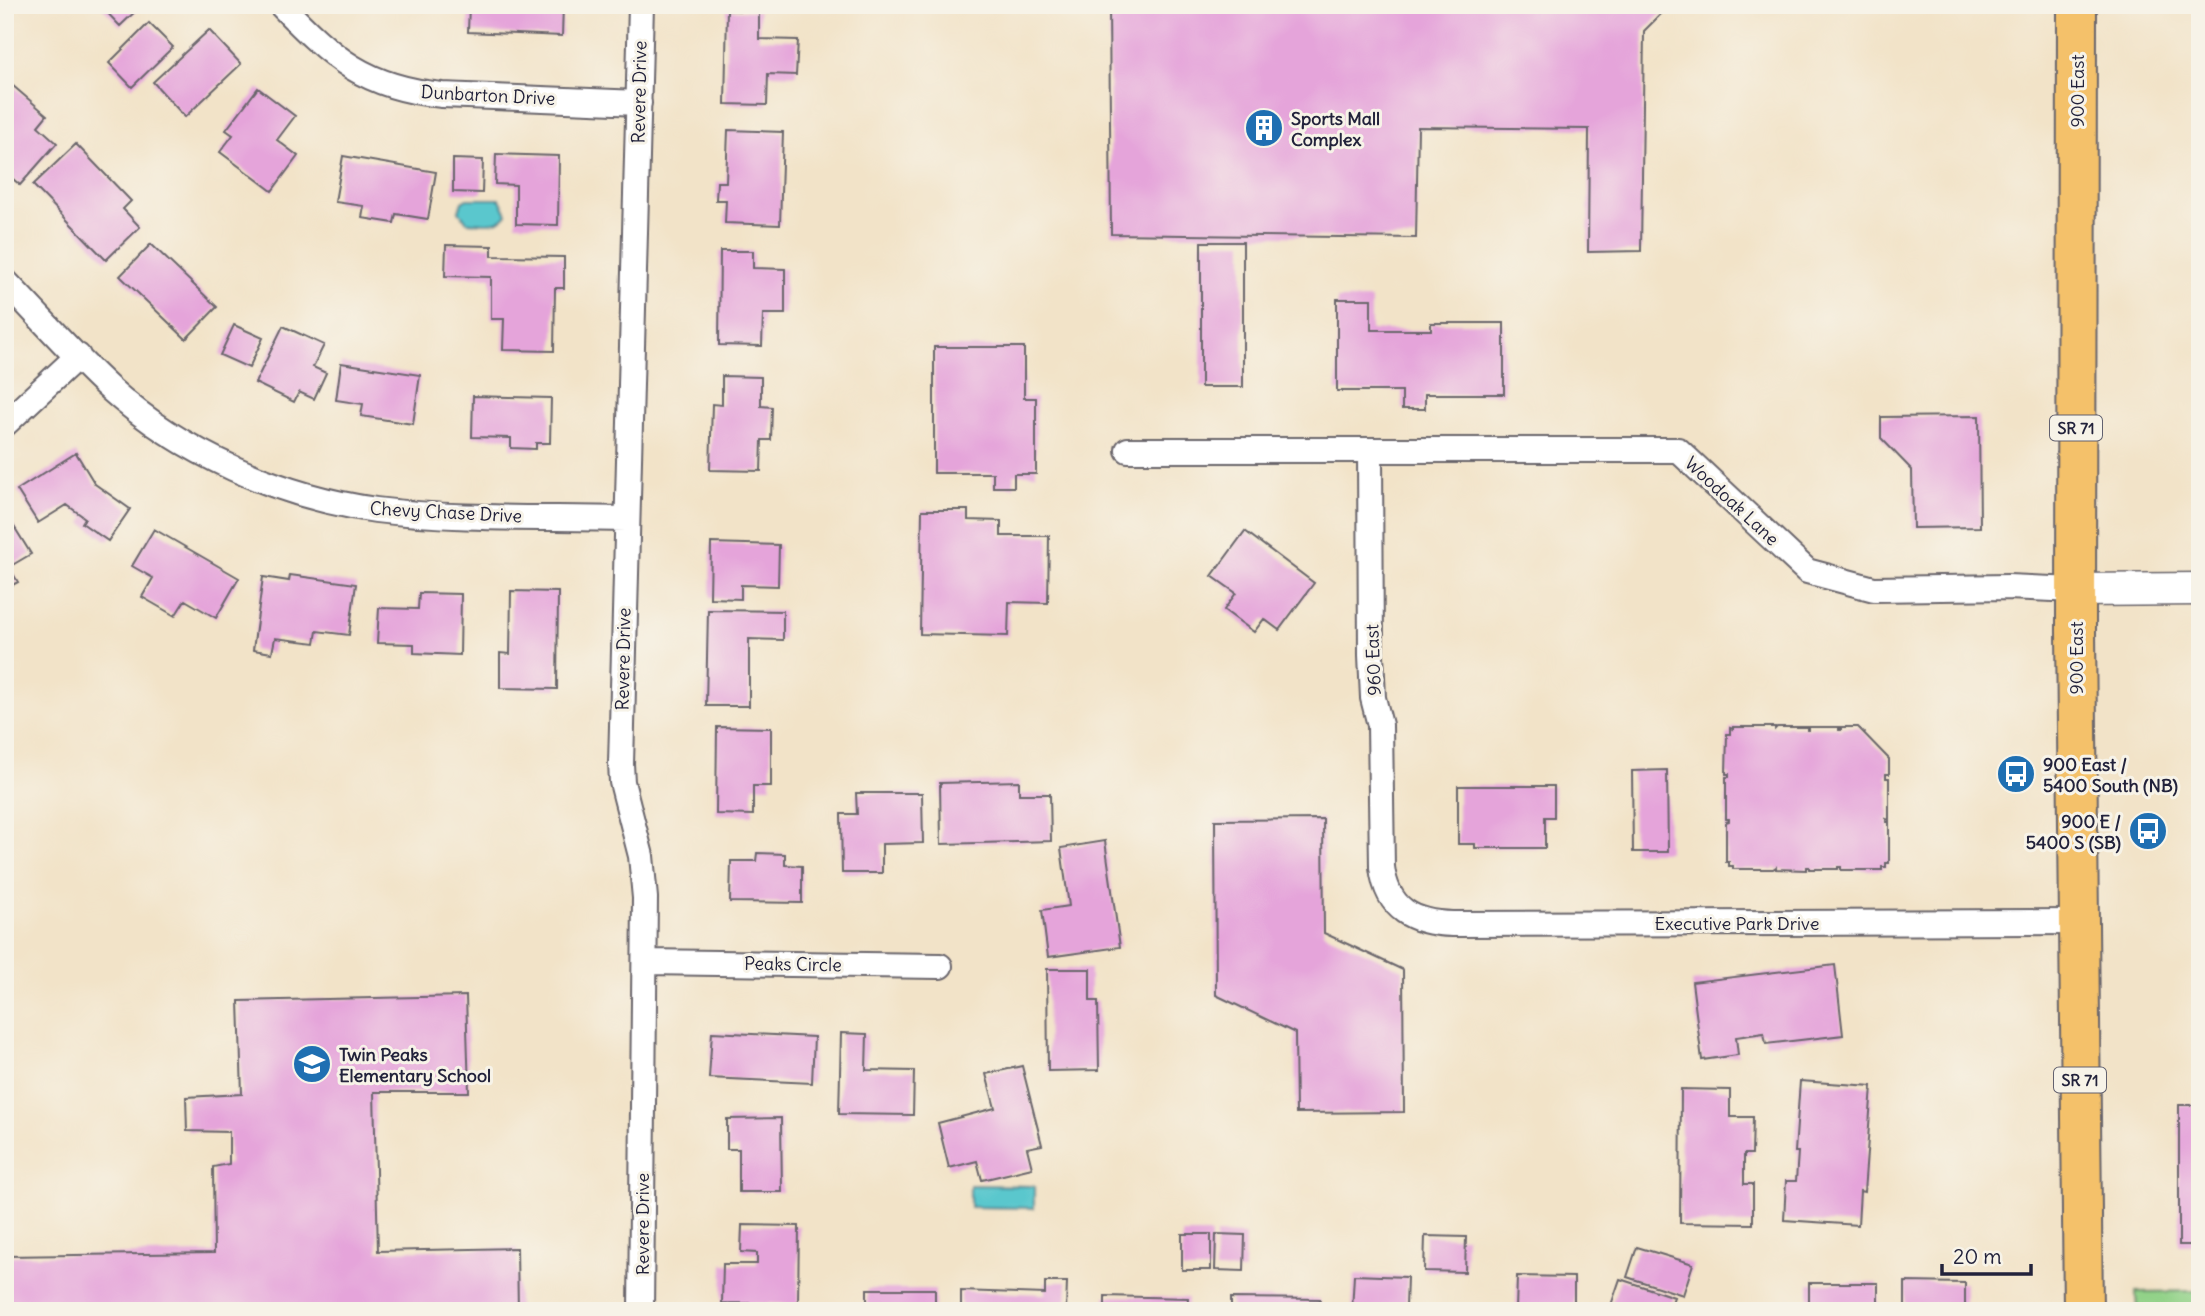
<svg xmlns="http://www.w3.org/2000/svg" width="2205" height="1316" viewBox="0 0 2205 1316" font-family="Delius,sans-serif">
  <rect width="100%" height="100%" fill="#f7f3e8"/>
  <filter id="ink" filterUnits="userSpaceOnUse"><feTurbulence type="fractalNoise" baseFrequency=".0143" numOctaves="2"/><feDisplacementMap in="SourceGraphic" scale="14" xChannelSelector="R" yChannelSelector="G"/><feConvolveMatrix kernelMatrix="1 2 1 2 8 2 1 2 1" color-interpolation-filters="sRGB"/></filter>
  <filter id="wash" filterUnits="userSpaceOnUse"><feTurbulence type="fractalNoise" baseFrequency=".00686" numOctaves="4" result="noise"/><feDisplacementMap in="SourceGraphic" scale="28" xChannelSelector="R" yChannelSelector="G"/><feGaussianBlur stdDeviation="1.57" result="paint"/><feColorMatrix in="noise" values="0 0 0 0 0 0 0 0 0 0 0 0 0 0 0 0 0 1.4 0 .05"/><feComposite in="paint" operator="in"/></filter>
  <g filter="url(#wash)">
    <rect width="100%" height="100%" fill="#f2e3c8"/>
    <path fill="#92d288" stroke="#5a7a62" stroke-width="2" d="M 2200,1291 L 2200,1311 L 2137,1311 L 2136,1292 Z"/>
    <path fill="#5ac7cd" stroke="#3e7484" stroke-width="2" d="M 467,199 L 500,199 L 507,214 C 498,227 481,222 467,222 L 459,211 L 462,202 Z
      M 970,1185 L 1034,1186 L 1034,1208 L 970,1207 Z"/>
    <g id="blocks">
      <path fill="#e5a4da" d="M 100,5 L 142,5 L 120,26 Z
        M 469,5 L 563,5 L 562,36 L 468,32 Z
        M 1109,5 L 1663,5 L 1663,12 L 1644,31 L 1641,251 L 1588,252 L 1589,129 L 1418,127 L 1416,238 L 1111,234 Z
        M 727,10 L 759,11 L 759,39 L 798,40 L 796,75 L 768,74 L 767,105 L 725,104 Z
        M 149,23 L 173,47 L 132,87 L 109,63 Z
        M 209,30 L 241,64 L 185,117 L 153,82 Z
        M 12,85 L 47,115 L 38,126 L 57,143 L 20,185 L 5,172 L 5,92 Z
        M 258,88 L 295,116 L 277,140 L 298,156 L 272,191 L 220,152 L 233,135 L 226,130 Z
        M 728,130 L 783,132 L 780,225 L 725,223 L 726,200 L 716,200 L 717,182 L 726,182 Z
        M 76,144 L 131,201 L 123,209 L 140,227 L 106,260 L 33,185 Z
        M 496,154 L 559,156 L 558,225 L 516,224 L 516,185 L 495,184 Z
        M 343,156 L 436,172 L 428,219 L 396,214 L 394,223 L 362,218 L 364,206 L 335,202 Z
        M 453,159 L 483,160 L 482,193 L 453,192 Z
        M 1201,242 L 1243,242 L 1243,387 L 1201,387 Z
        M 151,244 L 217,307 L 186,339 L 120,276 Z
        M 446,245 L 492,246 L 492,256 L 564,257 L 564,288 L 555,288 L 554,351 L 503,350 L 504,319 L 491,319 L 491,277 L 445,276 Z
        M 720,251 L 753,251 L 753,268 L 785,269 L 785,314 L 763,314 L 762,346 L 719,345 Z
        M 1337,299 L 1371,299 L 1371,330 L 1431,330 L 1431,323 L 1504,323 L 1504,394 L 1425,394 L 1425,409 L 1402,409 L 1402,391 L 1337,391 Z
        M 234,325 L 263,338 L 249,368 L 220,355 Z
        M 283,326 L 324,345 L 313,367 L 326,373 L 314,399 L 299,392 L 294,402 L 255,383 Z
        M 934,347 L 1024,347 L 1024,398 L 1036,398 L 1036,474 L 1014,474 L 1014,487 L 993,487 L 993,473 L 934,473 Z
        M 341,363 L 420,375 L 413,424 L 361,416 L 363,404 L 336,400 Z
        M 722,376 L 761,377 L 761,406 L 772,407 L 771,440 L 762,440 L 761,471 L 710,470 L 712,404 L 722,405 Z
        M 473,396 L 551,398 L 550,443 L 536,443 L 536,449 L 511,448 L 511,438 L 472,437 Z
        M 1979,416 L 1980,527 L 1913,528 L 1912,470 L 1881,438 L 1881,417 Z
        M 76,453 L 95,484 L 130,509 L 108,541 L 82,523 L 85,518 L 67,505 L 38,523 L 17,490 Z
        M 922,510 L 968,510 L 968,520 L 1001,521 L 1001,536 L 1049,536 L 1048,603 L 1009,602 L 1008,636 L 920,634 Z
        M 10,520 L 31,554 L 9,567 L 18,582 L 5,589 L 5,523 Z
        M 154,529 L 239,578 L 216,618 L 185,600 L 175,616 L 142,597 L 153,578 L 132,566 Z
        M 1245,531 L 1314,583 L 1279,630 L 1264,619 L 1254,632 L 1224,610 L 1236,593 L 1212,576 Z
        M 711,543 L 779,545 L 778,586 L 741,585 L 741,599 L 710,598 Z
        M 290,575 L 356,584 L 349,635 L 317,631 L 315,643 L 275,638 L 272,653 L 253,650 L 263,577 L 289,581 Z
        M 511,591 L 558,592 L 557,689 L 500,688 L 500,653 L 510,654 Z
        M 419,593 L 461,594 L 460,655 L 414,653 L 414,644 L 377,643 L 379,608 L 418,609 Z
        M 708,610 L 783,611 L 783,640 L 749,639 L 749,706 L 706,706 Z
        M 717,727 L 771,728 L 771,786 L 753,786 L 753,815 L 716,814 Z
        M 1733,727 L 1775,727 L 1775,729 L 1777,727 L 1807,727 L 1807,730 L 1809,730 L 1809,727 L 1839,727 L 1839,730 L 1841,730 L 1841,727 L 1858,727 L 1889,759 L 1889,774 L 1886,774 L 1886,778 L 1889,778 L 1889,820 L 1886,819 L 1886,822 L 1889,822 L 1889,863 L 1886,863 L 1886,867 L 1882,867 L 1882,870 L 1841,870 L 1841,867 L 1838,867 L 1838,869 L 1809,869 L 1809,867 L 1806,867 L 1806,870 L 1776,869 L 1776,867 L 1773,869 L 1733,869 L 1733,866 L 1729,866 L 1729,862 L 1726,862 L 1726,822 L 1729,821 L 1729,819 L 1726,819 L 1726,777 L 1729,777 L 1729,774 L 1726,774 L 1727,734 L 1730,734 L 1730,728 L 1733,729 Z
        M 1667,770 L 1668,852 L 1633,852 L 1632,771 Z
        M 1019,781 L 1019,794 L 1050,794 L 1051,841 L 941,844 L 940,783 Z
        M 1458,786 L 1554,786 L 1554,817 L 1545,817 L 1545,848 L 1475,848 L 1475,844 L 1458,844 Z
        M 856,793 L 922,793 L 923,843 L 882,844 L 882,873 L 842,873 L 841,814 L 857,814 Z
        M 1323,819 L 1324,933 L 1403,970 L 1404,1112 L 1296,1113 L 1295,1033 L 1216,995 L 1215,820 Z
        M 1105,841 L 1120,947 L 1048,957 L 1042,910 L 1069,906 L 1061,848 Z
        M 757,853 L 785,854 L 785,865 L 802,866 L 802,903 L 730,902 L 731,861 L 756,861 Z
        M 1835,965 L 1843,1035 L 1766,1044 L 1764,1033 L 1736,1037 L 1738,1055 L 1702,1060 L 1692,982 Z
        M 1047,969 L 1090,969 L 1090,1001 L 1098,1001 L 1099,1070 L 1048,1071 Z
        M 466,996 L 469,1092 L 374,1092 L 378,1251 L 517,1248 L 518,1311 L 5,1311 L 5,1256 L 214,1253 L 213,1167 L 229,1164 L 229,1132 L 187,1131 L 186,1097 L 242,1094 L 239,1001 Z
        M 712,1032 L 814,1037 L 812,1083 L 709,1078 Z
        M 841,1033 L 867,1034 L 866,1070 L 914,1071 L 913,1115 L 839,1114 Z
        M 1022,1066 L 1042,1145 L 1027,1148 L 1032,1168 L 982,1180 L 977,1161 L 949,1168 L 938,1123 L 995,1108 L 986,1074 Z
        M 1800,1081 L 1872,1086 L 1864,1192 L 1860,1191 L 1858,1225 L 1784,1220 L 1786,1181 L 1796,1181 L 1798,1152 L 1795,1152 Z
        M 1681,1089 L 1730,1090 L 1730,1117 L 1753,1117 L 1752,1154 L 1744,1154 L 1744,1184 L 1753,1184 L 1753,1224 L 1680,1223 Z
        M 2179,1105 L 2200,1105 L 2200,1245 L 2179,1245 Z
        M 781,1118 L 782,1192 L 739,1192 L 739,1149 L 727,1149 L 727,1119 Z
        M 742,1225 L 799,1226 L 798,1304 L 722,1303 L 723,1264 L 757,1264 L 757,1253 L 741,1252 Z
        M 1182,1234 L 1211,1234 L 1211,1270 L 1182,1270 Z
        M 1216,1234 L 1245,1235 L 1244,1271 L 1215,1270 Z
        M 1425,1236 L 1466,1237 L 1465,1272 L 1424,1271 Z
        M 1637,1247 L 1693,1264 L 1683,1295 L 1627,1277 Z
        M 1354,1275 L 1407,1277 L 1406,1308 L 1418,1309 L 1418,1311 L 1352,1311 Z
        M 1517,1276 L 1574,1277 L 1574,1311 L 1516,1311 Z
        M 1620,1279 L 1674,1297 L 1669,1311 L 1609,1311 Z
        M 1045,1282 L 1067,1282 L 1066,1311 L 961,1311 L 961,1291 L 1045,1294 Z
        M 1905,1282 L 1965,1283 L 1965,1311 L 1905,1311 Z
        M 1809,1283 L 1878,1283 L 1878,1311 L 1809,1311 Z
        M 867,1289 L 935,1289 L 935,1311 L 867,1311 Z
        M 1105,1296 L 1188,1298 L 1187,1311 L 1105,1311 Z
        M 1231,1298 L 1320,1299 L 1320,1311 L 1231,1311 Z"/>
    </g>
  </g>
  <g filter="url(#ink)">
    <use href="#blocks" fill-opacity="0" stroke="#6b666c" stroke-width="2"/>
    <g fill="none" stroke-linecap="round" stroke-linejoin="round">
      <defs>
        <path id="minor" d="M 281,5 C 332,58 366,88 442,95 L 639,103
          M 641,5 L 621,764 L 622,782 L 641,856 L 645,898 L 641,1311
          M 5,281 C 40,317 73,355 109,388 C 181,453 281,497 376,510 C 458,520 543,517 626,519
          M 5,424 L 78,356
          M 1128,450 L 1678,450 L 1807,571 L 1874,589 L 2008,587 L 2076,590
          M 1370,450 L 1371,655 L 1373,698 L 1380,725 L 1382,867 C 1387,910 1414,923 1453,924 L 2080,922
          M 645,962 L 940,966"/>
        <path id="tertiary" d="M 2076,590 L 2200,589"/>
        <path id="primary" d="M 2077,5 L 2076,632 L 2083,1311"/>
      </defs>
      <use href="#minor" stroke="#6b666c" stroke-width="28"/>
      <use href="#tertiary" stroke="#6b666c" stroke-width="35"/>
      <use href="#primary" stroke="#6b666c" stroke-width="42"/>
      <use href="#minor" stroke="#fff" stroke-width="24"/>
      <use href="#tertiary" stroke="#fff" stroke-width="32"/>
      <use href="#primary" stroke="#f4c16a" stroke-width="38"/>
    </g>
  </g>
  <defs>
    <symbol id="building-disc" viewBox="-11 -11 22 22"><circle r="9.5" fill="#1f6fb2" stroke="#f7f3e8"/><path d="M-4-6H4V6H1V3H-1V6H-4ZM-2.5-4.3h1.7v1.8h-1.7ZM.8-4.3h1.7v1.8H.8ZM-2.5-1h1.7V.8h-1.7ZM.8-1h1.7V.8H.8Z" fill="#fff"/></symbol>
    <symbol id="bus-disc" viewBox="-11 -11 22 22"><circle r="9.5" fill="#1f6fb2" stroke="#f7f3e8"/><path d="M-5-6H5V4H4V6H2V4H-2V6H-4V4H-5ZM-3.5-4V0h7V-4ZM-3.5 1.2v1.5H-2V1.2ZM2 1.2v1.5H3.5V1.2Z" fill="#fff"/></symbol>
    <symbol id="school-disc" viewBox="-11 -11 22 22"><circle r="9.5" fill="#1f6fb2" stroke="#f7f3e8"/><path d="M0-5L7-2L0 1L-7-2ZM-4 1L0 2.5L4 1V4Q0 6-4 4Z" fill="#fff"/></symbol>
  </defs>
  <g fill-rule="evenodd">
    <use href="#building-disc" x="1242" y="106" width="44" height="44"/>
    <use href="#bus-disc" x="1994" y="752" width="44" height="44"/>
    <use href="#bus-disc" x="2126" y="809" width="44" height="44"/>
    <use href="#school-disc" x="290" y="1042" width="44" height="44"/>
  </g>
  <g text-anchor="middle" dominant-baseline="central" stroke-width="6" stroke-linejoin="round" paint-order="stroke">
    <g fill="#f7f3e8" stroke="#62616f" stroke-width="2">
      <rect x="2050" y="415.5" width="52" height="25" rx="5"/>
      <rect x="2054" y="1067.5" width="52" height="25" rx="5"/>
    </g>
    <g font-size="16" font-weight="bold" fill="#22223b">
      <text x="2076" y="428">SR 71</text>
      <text x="2080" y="1080">SR 71</text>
    </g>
    <g font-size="18" fill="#22223b" stroke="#f7f3e8">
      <text transform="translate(2077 91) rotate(-90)">900 East</text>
      <text transform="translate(639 92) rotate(-89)">Revere Drive</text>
      <text transform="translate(488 95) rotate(3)">Dunbarton Drive</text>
      <text transform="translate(1732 501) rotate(43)">Woodoak Lane</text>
      <text transform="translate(446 512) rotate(3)">Chevy Chase Drive</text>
      <text transform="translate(2076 658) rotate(-90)">900 East</text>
      <text transform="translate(623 659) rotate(-89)">Revere Drive</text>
      <text transform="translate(1373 660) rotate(-92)">960 East</text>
      <text x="1737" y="923">Executive Park Drive</text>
      <text transform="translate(793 964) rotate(1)">Peaks Circle</text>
      <text transform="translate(642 1224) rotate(-90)">Revere Drive</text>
    </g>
    <g font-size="18" font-weight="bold" fill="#22223b" stroke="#f7f3e8" text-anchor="start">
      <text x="1291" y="118">Sports Mall<tspan x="1291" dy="21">Complex</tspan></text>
      <text x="2043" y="764">900 East /<tspan x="2043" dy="21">5400 South (NB)</tspan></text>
      <text x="2121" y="821" text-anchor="end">900 E /<tspan x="2121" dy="21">5400 S (SB)</tspan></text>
      <text x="339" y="1054">Twin Peaks<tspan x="339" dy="21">Elementary School</tspan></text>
    </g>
  </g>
  <rect width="2205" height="1316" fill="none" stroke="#f7f3e8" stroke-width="28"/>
  <path d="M1942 1264v10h89v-10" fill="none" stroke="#22223b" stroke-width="3.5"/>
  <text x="1953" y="1264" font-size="21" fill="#22223b" stroke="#f7f3e8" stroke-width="5" paint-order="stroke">20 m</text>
</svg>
